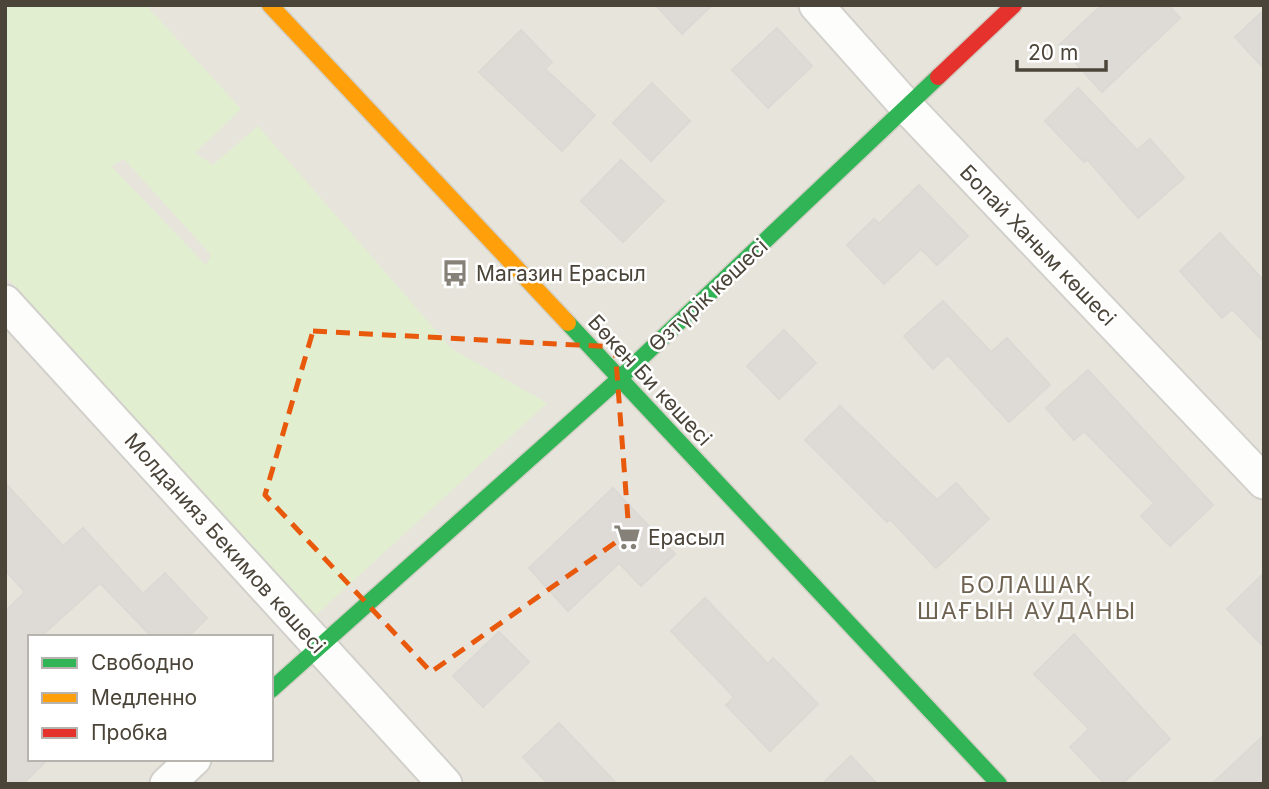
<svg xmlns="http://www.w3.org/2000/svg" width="1269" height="789" viewBox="0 0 1269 789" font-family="Inter,sans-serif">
  <rect width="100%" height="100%" fill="#f4f2ee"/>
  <path fill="#e7e4dc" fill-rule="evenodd" d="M 5,5 L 1264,5 L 1264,784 L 5,784 ZM 30,637 L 271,637 L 271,759 L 30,759 Z"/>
  <path fill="#e1eecf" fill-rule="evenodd" d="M 5,5 L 146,5 L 241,109 L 195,153 L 213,165 L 258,126 L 452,349 L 547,403 L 316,615 L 5,275 ZM 124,159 L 211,255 L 206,265 L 111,166 Z"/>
  <path fill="#dedbd6" stroke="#dcd9d4" stroke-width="2" d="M 656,5 L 712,5 L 682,34 Z
    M 1102,5 L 1168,5 L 1180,18 L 1102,92 L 1059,45 Z
    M 1264,10 L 1264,69 L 1235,37 Z
    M 777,28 L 812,66 L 768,108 L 732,70 Z
    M 521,30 L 552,62 L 545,69 L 595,115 L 562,151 L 479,72 Z
    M 652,83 L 690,121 L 651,161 L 613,123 Z
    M 1078,88 L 1137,150 L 1150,139 L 1184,178 L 1138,218 L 1087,159 L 1084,162 L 1045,121 Z
    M 621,160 L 664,201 L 623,242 L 581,201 Z
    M 919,185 L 968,236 L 937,265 L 921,249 L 884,284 L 847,245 L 874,219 L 879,224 Z
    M 1220,233 L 1264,281 L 1264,342 L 1232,309 L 1222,318 L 1180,271 Z
    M 943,301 L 991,352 L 1007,338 L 1050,385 L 1009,422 L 948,355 L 933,369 L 904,336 Z
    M 784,330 L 816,363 L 779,399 L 747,366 Z
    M 1088,370 L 1213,505 L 1170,546 L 1141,516 L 1154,503 L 1084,431 L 1074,440 L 1046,408 Z
    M 840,406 L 937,500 L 956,483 L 989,519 L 936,568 L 890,519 L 887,522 L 805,440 Z
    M 5,483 L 63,546 L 83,528 L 143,594 L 165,573 L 207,618 L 188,637 L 152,637 L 100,583 L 40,637 L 30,637 L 30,759 L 48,759 L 23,784 L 13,784 L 5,776 L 5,612 L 25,592 L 5,570 Z
    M 613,488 L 675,554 L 641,586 L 619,563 L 568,611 L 529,568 Z
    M 1264,573 L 1264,647 L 1227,609 Z
    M 705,598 L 768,664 L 773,658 L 818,704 L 770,751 L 726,705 L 734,697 L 671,631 Z
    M 499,632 L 529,662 L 483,707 L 453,676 Z
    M 1074,634 L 1170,739 L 1122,784 L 1105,784 L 1070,747 L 1089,729 L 1034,674 Z
    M 559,723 L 617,784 L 548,784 L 523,757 Z
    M 1264,735 L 1264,784 L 1212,784 Z
    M 851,756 L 877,784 L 822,784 Z"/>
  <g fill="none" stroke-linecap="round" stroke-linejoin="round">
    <defs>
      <path id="street" d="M 816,5 L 907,107 L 1264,482
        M 5,302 L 445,784
        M 167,784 L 194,759"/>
      <path id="fast" d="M 568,323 L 999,784
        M 271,690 L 619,379 L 938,77"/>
      <path id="slow" d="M 270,5 L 568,323"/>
      <path id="jam" d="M 938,77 L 1014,5"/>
    </defs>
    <use href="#street" stroke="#d2d0cb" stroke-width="37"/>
    <use href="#fast" stroke="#d3cfc5" stroke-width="19"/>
    <use href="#slow" stroke="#d3cfc5" stroke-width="19"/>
    <use href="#jam" stroke="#d3cfc5" stroke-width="19"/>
    <use href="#street" stroke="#fdfdfc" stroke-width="33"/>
    <use href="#fast" stroke="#30b455" stroke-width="16"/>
    <use href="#slow" stroke="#ff9f0a" stroke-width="16"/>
    <use href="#jam" stroke="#e5322d" stroke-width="16"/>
  </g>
  <path fill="none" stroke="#e8590c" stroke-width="5" stroke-dasharray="14 9" stroke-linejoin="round" d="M 313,331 L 615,347 L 629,533 L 431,672 L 265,495 Z"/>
  <defs>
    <symbol id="bus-bare" viewBox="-9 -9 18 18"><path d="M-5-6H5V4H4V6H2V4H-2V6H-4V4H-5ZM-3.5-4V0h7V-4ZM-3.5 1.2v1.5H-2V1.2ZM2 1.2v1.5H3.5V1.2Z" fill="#868178" stroke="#fff" stroke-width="2.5" paint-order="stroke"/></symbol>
    <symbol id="supermarket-bare" viewBox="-9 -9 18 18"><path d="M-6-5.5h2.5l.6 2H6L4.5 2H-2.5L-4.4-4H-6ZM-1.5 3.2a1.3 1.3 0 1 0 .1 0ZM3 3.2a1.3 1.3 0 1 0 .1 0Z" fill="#868178" stroke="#fff" stroke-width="2.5" paint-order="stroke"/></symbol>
  </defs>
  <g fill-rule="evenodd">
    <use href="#bus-bare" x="436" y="254" width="38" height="38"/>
    <use href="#supermarket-bare" x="608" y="518" width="38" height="38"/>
  </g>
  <g text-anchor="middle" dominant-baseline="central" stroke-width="5" stroke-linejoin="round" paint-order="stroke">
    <g font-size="21" fill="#4b4439" stroke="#fff">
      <text transform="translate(1038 245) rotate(46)">Бопай Ханым көшесі</text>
      <text transform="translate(708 295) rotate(-43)">Өзтүрік көшесі</text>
      <text transform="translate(650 380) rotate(47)">Бөкен Би көшесі</text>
      <text transform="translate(225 543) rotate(48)">Молданияз Бекимов көшесі</text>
    </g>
    <g font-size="21" fill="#4b4439" stroke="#fff" text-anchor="start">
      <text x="476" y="273">Магазин Ерасыл</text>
      <text x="648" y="537">Ерасыл</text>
    </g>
    <g font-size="23" letter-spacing="2" fill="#6e6250" stroke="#fff">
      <text x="1027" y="585">БОЛАШАҚ<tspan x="1027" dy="26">ШАҒЫН АУДАНЫ</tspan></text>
    </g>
  </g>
  <rect width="1269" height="789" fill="none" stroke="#4b4439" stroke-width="14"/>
  <rect x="28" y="635" width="245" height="126" fill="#ffffff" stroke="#b7b4b0" stroke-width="2"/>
  <rect x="42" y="658" width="35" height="10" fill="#30b455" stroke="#b7b4b0" stroke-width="2"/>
  <text x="91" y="670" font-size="21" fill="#4b4439">Свободно</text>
  <rect x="42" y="693" width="35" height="10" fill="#ff9f0a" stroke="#b7b4b0" stroke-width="2"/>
  <text x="91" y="705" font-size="21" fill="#4b4439">Медленно</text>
  <rect x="42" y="728" width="35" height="10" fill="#e5322d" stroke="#b7b4b0" stroke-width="2"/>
  <text x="91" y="740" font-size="21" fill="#4b4439">Пробка</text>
  <path d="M1017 60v10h89v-10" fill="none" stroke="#4b4439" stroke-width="3.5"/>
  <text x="1028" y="60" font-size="21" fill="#4b4439" stroke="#ffffff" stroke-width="5" paint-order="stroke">20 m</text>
</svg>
